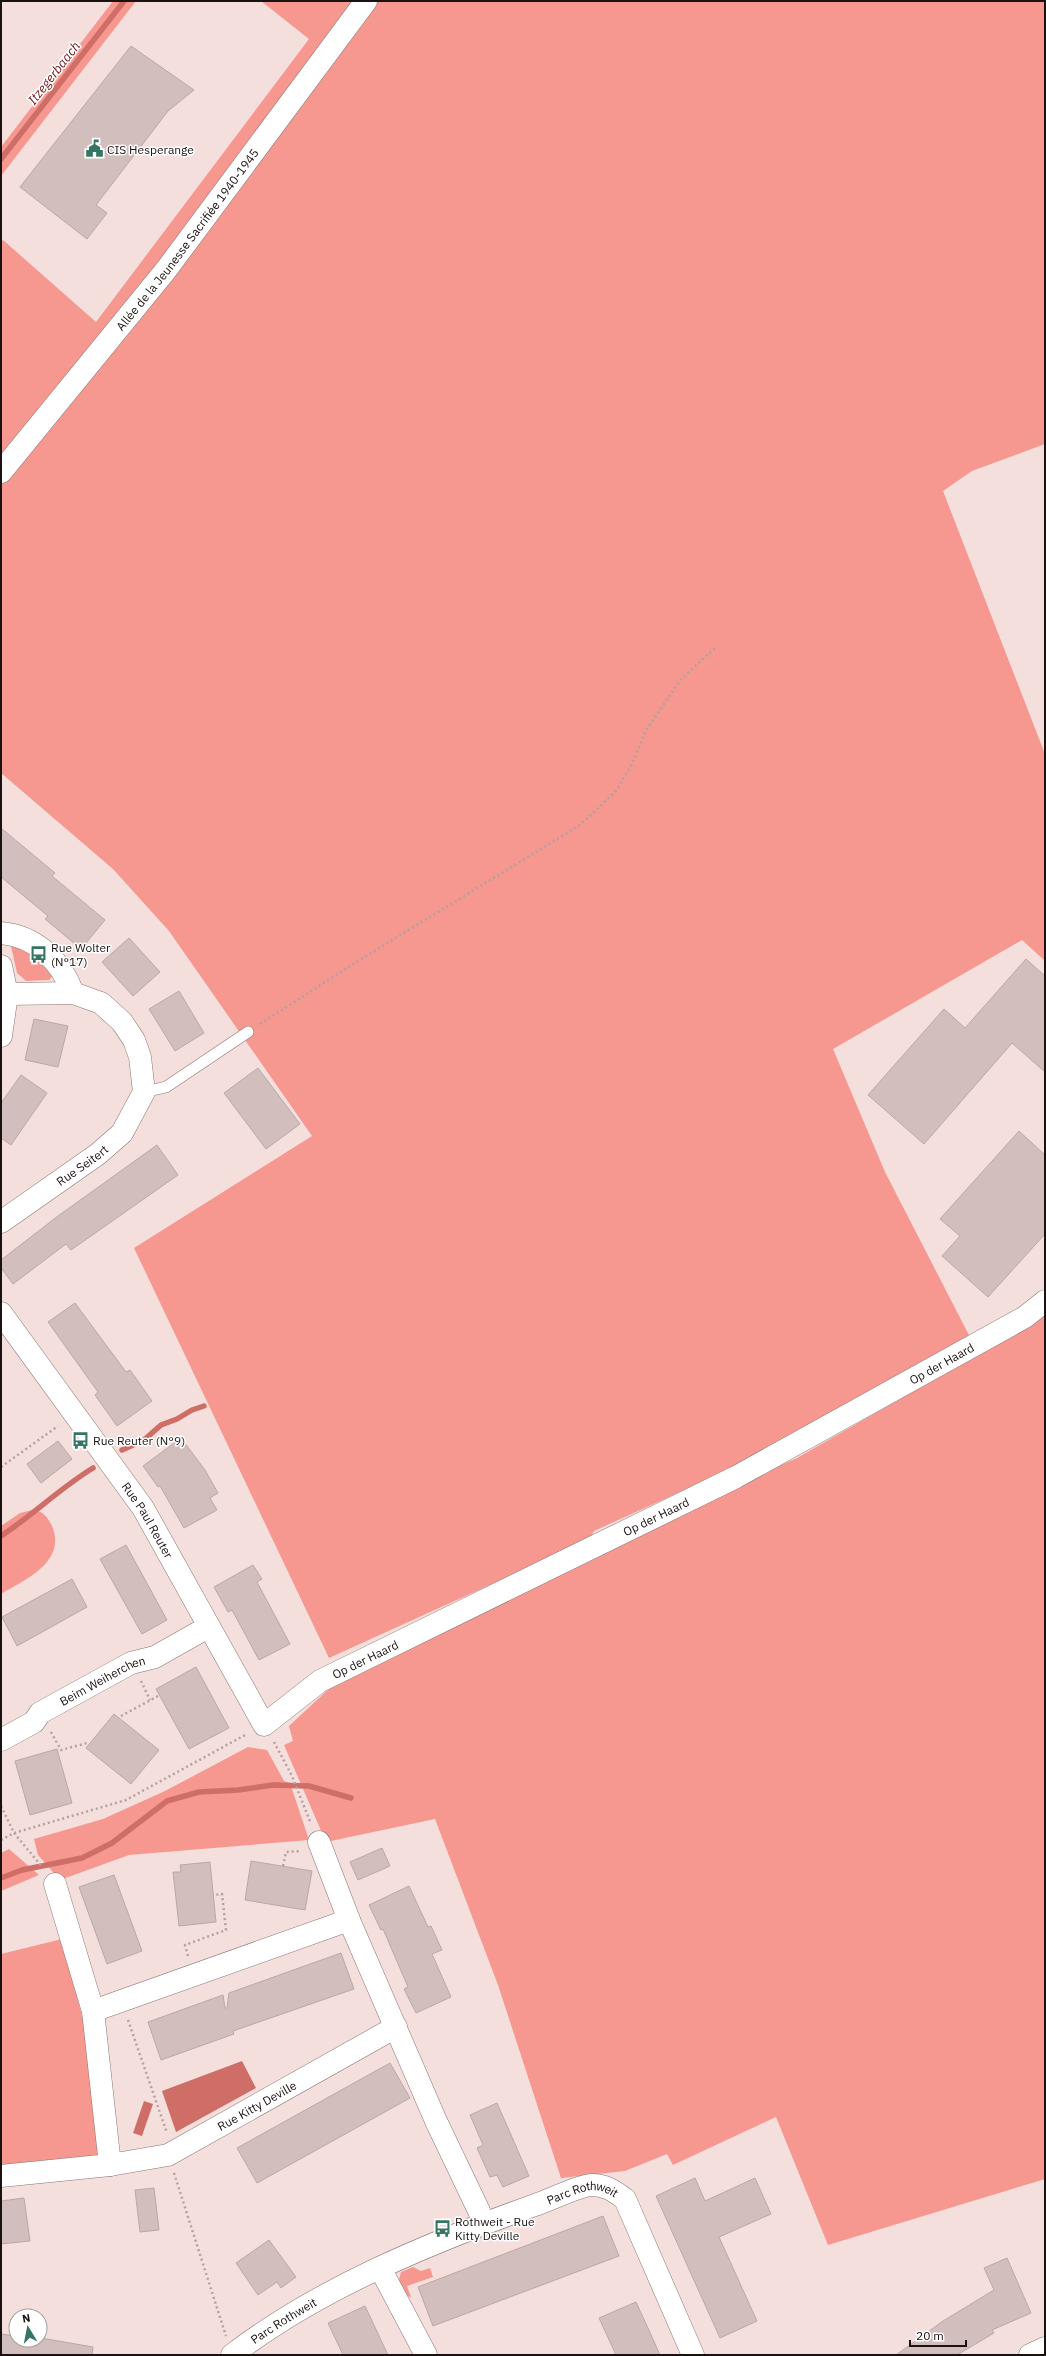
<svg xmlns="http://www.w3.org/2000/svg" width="1046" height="2356" viewBox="0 0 1046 2356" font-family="'IBM Plex Sans',sans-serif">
  <rect width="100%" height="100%" fill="#f4dfdd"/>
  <path fill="#f69790" d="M 113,1 L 136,1 L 1,176 L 1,147 Z
    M 261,1 L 1045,1 L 1045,444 L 972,471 L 943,491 L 1045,754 L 1045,961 L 1022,940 L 833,1049 L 885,1172 L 972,1341 L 757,1457 L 594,1531 L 589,1540 L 329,1658 L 134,1248 L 312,1136 L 169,931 L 113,869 L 1,773 L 1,242 L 3,240 L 96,322 L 309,39 Z
    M 17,942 L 51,969 L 52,977 L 49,980 L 26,981 L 17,973 L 11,946 Z
    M 1045,1316 L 1045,2179 L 828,2245 L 776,2117 L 673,2165 L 667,2154 L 625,2171 L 561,2178 L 498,1985 L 435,1819 L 326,1842 L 284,1745 L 293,1741 L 289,1726 L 332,1686 L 726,1489 L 797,1458 Z
    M 32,1510 C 43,1511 47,1516 52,1526 C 67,1562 25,1580 1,1594 L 1,1526 L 20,1513 Z
    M 248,1747 L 267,1750 L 284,1781 L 290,1783 L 309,1840 L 129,1855 L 60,1880 L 38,1855 L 34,1839 L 103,1819 L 165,1791 Z
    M 9,1849 L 39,1875 L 1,1891 L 1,1853 Z
    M 62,1939 L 83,2020 L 98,2156 L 1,2166 L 1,1954 Z
    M 413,2267 L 421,2271 L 430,2268 L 433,2277 L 407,2286 L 411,2297 L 405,2296 L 398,2284 L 401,2272 Z"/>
  <path fill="#cf6d67" d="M 242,2061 L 256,2088 L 176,2132 L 162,2091 Z
    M 144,2101 L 153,2104 L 142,2136 L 133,2133 Z"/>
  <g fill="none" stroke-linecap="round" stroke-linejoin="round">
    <path stroke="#cf6d67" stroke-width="5.5" d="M 1,159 L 124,1
      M 122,1450 L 144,1440 L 161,1425 L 177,1419 L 192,1410 L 204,1406
      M 1,1536 C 33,1515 60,1488 93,1468
      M 1,1878 L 22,1870 L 82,1858 L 112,1843 L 167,1801 L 199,1792 L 238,1790 L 273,1785 L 309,1786 L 351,1798"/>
  </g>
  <path fill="#d2bebc" stroke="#bba8a6" d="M 131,46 L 194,90 L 168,111 L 96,205 L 107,213 L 87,239 L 20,187 Z
    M 1,828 L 55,873 L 52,876 L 105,920 L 81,949 L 45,919 L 48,916 L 1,877 Z
    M 129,938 L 160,972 L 133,996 L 102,962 Z
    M 1026,959 L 1045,976 L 1045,1072 L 1012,1043 L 924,1144 L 868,1095 L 944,1009 L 965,1028 Z
    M 179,991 L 204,1033 L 175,1051 L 149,1009 Z
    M 34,1019 L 68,1026 L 58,1067 L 25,1060 Z
    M 258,1068 L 300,1124 L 266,1149 L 224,1093 Z
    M 21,1075 L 47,1093 L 11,1145 L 1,1138 L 1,1103 Z
    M 1019,1131 L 1045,1155 L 1045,1234 L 988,1297 L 942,1256 L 960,1236 L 940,1219 Z
    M 157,1145 L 178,1175 L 71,1250 L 66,1244 L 13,1284 L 1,1268 L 1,1260 L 58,1216 Z
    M 75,1303 L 126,1372 L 130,1370 L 152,1401 L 117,1426 L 95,1395 L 98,1392 L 48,1322 Z
    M 181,1438 L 205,1470 L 218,1493 L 210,1498 L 217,1510 L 184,1528 L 160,1486 L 158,1487 L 143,1466 Z
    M 58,1441 L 72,1459 L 41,1483 L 27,1464 Z
    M 126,1545 L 167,1620 L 142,1634 L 100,1559 Z
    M 253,1565 L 262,1579 L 257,1582 L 290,1644 L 259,1660 L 232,1610 L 228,1612 L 214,1587 Z
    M 72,1579 L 87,1607 L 17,1646 L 2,1617 Z
    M 196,1667 L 229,1728 L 189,1749 L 156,1689 Z
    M 114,1714 L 159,1750 L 131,1784 L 86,1748 Z
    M 57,1749 L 72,1803 L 30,1815 L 15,1761 Z
    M 382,1848 L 390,1866 L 358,1880 L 350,1862 Z
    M 251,1861 L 312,1871 L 305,1910 L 245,1900 Z
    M 210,1862 L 216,1922 L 179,1926 L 173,1872 L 181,1872 L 180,1865 Z
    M 114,1875 L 142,1951 L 107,1964 L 79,1887 Z
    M 409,1886 L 428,1927 L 431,1926 L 442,1950 L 432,1954 L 451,1997 L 416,2013 L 404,1989 L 408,1987 L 383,1929 L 381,1930 L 369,1905 Z
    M 341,1953 L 354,1989 L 233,2031 L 234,2034 L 161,2060 L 148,2022 L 223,1995 L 225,2008 L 227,2008 L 229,1993 Z
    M 390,2063 L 410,2098 L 257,2183 L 237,2148 Z
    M 497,2103 L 529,2176 L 503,2187 L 497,2175 L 490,2177 L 477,2148 L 483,2145 L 470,2115 Z
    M 695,2178 L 705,2201 L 755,2178 L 771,2214 L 719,2237 L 757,2321 L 720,2338 L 656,2196 Z
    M 154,2188 L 159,2230 L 140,2232 L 135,2190 Z
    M 24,2198 L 30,2241 L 1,2244 L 1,2201 Z
    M 603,2216 L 619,2256 L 433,2326 L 418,2287 Z
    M 269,2240 L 296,2277 L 281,2288 L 277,2282 L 258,2295 L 236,2263 Z
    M 1007,2258 L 1031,2313 L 992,2330 L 994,2333 L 957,2355 L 896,2355 L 943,2321 L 994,2290 L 984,2268 Z
    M 636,2302 L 647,2326 L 660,2355 L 616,2355 L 599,2318 Z
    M 365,2306 L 388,2355 L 343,2355 L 328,2323 Z
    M 1,2334 L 16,2336 L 16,2340 L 40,2340 L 41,2338 L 93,2347 L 92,2355 L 1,2355 Z"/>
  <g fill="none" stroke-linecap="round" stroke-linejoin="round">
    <defs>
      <path id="lane" d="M 144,1092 L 166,1087 L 248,1032"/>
      <g id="street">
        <path d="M 1,933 C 36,936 61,961 73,993"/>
        <path d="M 1,966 L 7,994 L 1,1036"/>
        <path id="s1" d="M 1,1222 L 98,1154 L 122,1133 L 144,1092 L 140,1057 L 134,1040 L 122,1022 L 101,1003 L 73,993 L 7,994"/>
        <path id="s2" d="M 1,1313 L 143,1508 L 264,1725 L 320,1681 L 736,1477 L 1025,1317 L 1045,1301"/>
        <path id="s3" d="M 1,1740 L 34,1722 L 40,1713 L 131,1663 L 155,1657 L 208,1627"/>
        <path d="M 319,1842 L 349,1920 L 436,2121 L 479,2211"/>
        <path d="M 55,1884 L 93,2011 L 110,2165"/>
        <path d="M 93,2011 L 349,1920"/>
        <path id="s4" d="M 1,2176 L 110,2165 L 168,2155 L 396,2027"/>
        <path d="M 380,2268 L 426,2355"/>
        <path id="s5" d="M 232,2355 C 319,2288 432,2242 535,2205 C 548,2201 580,2185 592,2185 C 606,2185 614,2191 625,2199 L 693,2355"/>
        <path d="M 1030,2355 L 1045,2348"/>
      </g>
      <g id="secondary">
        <path id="s6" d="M 1,472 L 166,270 L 366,1"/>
      </g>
    </defs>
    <use href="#lane" stroke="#897674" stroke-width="12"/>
    <use href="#street" stroke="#897674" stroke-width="23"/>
    <use href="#secondary" stroke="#897674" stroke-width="23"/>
    <path stroke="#b2a1a0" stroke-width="2.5" stroke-dasharray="2 3" stroke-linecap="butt" d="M 260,1024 L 358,961 L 580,825 L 615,792 L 631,766 L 646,730 L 682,678 L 715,648
      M 1,1467 L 58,1426
      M 141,1681 L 150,1700
      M 121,1716 L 158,1696
      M 51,1732 L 61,1750 L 87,1743
      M 274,1742 L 292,1776 L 311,1824
      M 1,1806 L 14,1833 L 43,1868
      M 1,1840 L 14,1833 L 126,1800 L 247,1734
      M 283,1866 L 286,1852 L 301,1851
      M 188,1956 L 185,1945 L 226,1930 L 222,1894 L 213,1895
      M 128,2020 L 167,2133
      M 174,2173 L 226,2336"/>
    <use href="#lane" stroke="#fff" stroke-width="11"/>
    <use href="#street" stroke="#fff" stroke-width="22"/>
    <use href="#secondary" stroke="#fff" stroke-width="22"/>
  </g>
  <defs>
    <symbol id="civic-bare" viewBox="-9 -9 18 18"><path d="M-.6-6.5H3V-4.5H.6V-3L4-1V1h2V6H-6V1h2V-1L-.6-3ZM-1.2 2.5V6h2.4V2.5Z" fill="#347565" stroke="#fff" stroke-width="2.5" paint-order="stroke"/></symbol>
    <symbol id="bus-bare" viewBox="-9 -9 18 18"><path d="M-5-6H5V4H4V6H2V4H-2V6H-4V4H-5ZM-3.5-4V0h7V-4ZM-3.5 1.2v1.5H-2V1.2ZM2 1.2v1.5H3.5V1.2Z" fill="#347565" stroke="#fff" stroke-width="2.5" paint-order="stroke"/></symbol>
  </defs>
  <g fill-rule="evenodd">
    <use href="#civic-bare" x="82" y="136" width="25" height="25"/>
    <use href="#bus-bare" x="26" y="942" width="25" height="25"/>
    <use href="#bus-bare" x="68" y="1428" width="25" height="25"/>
    <use href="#bus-bare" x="430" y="2216" width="25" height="25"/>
  </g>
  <g text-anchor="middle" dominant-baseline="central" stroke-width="3" stroke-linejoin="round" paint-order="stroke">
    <g font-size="12" fill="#191211" stroke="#fff" text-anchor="start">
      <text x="107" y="149">CIS Hesperange</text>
      <text x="51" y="947">Rue Wolter<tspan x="51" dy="14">(N°17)</tspan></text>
      <text x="93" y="1440">Rue Reuter (N°9)</text>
      <text x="455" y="2221">Rothweit - Rue<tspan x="455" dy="14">Kitty Deville</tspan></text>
    </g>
    <g font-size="12" fill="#191211" stroke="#fff">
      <text stroke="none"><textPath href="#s6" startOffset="298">Allée de la Jeunesse Sacrifiée 1940-1945</textPath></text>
      <text stroke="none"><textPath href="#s1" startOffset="99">Rue Seitert</textPath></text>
      <text stroke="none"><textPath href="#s2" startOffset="1259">Op der Haard</textPath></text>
      <text stroke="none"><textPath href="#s2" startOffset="935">Op der Haard</textPath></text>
      <text stroke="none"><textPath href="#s2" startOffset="254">Rue Paul Reuter</textPath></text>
      <text stroke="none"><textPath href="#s2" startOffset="611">Op der Haard</textPath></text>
      <text stroke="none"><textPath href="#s3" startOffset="119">Beim Weiherchen</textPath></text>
      <text stroke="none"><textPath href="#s4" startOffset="270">Rue Kitty Deville</textPath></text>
      <text stroke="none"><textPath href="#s5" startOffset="390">Parc Rothweit</textPath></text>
      <text stroke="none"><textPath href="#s5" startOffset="62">Parc Rothweit</textPath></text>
    </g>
    <g font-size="13" font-style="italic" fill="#72181a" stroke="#fff">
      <text transform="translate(54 73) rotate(-52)">Itzegerbaach</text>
    </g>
  </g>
  <rect width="1046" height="2356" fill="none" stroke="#191211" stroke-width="4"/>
  <g transform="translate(28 2328) rotate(350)"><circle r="19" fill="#ffffff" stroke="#a3a0a0"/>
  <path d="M0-3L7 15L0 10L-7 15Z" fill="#347565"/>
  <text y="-6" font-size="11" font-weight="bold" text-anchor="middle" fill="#191211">N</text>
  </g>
  <path d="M910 2340v6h56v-6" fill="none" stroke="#191211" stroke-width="2"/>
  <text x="916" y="2340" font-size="12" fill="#191211" stroke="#ffffff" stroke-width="3" paint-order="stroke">20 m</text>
</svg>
